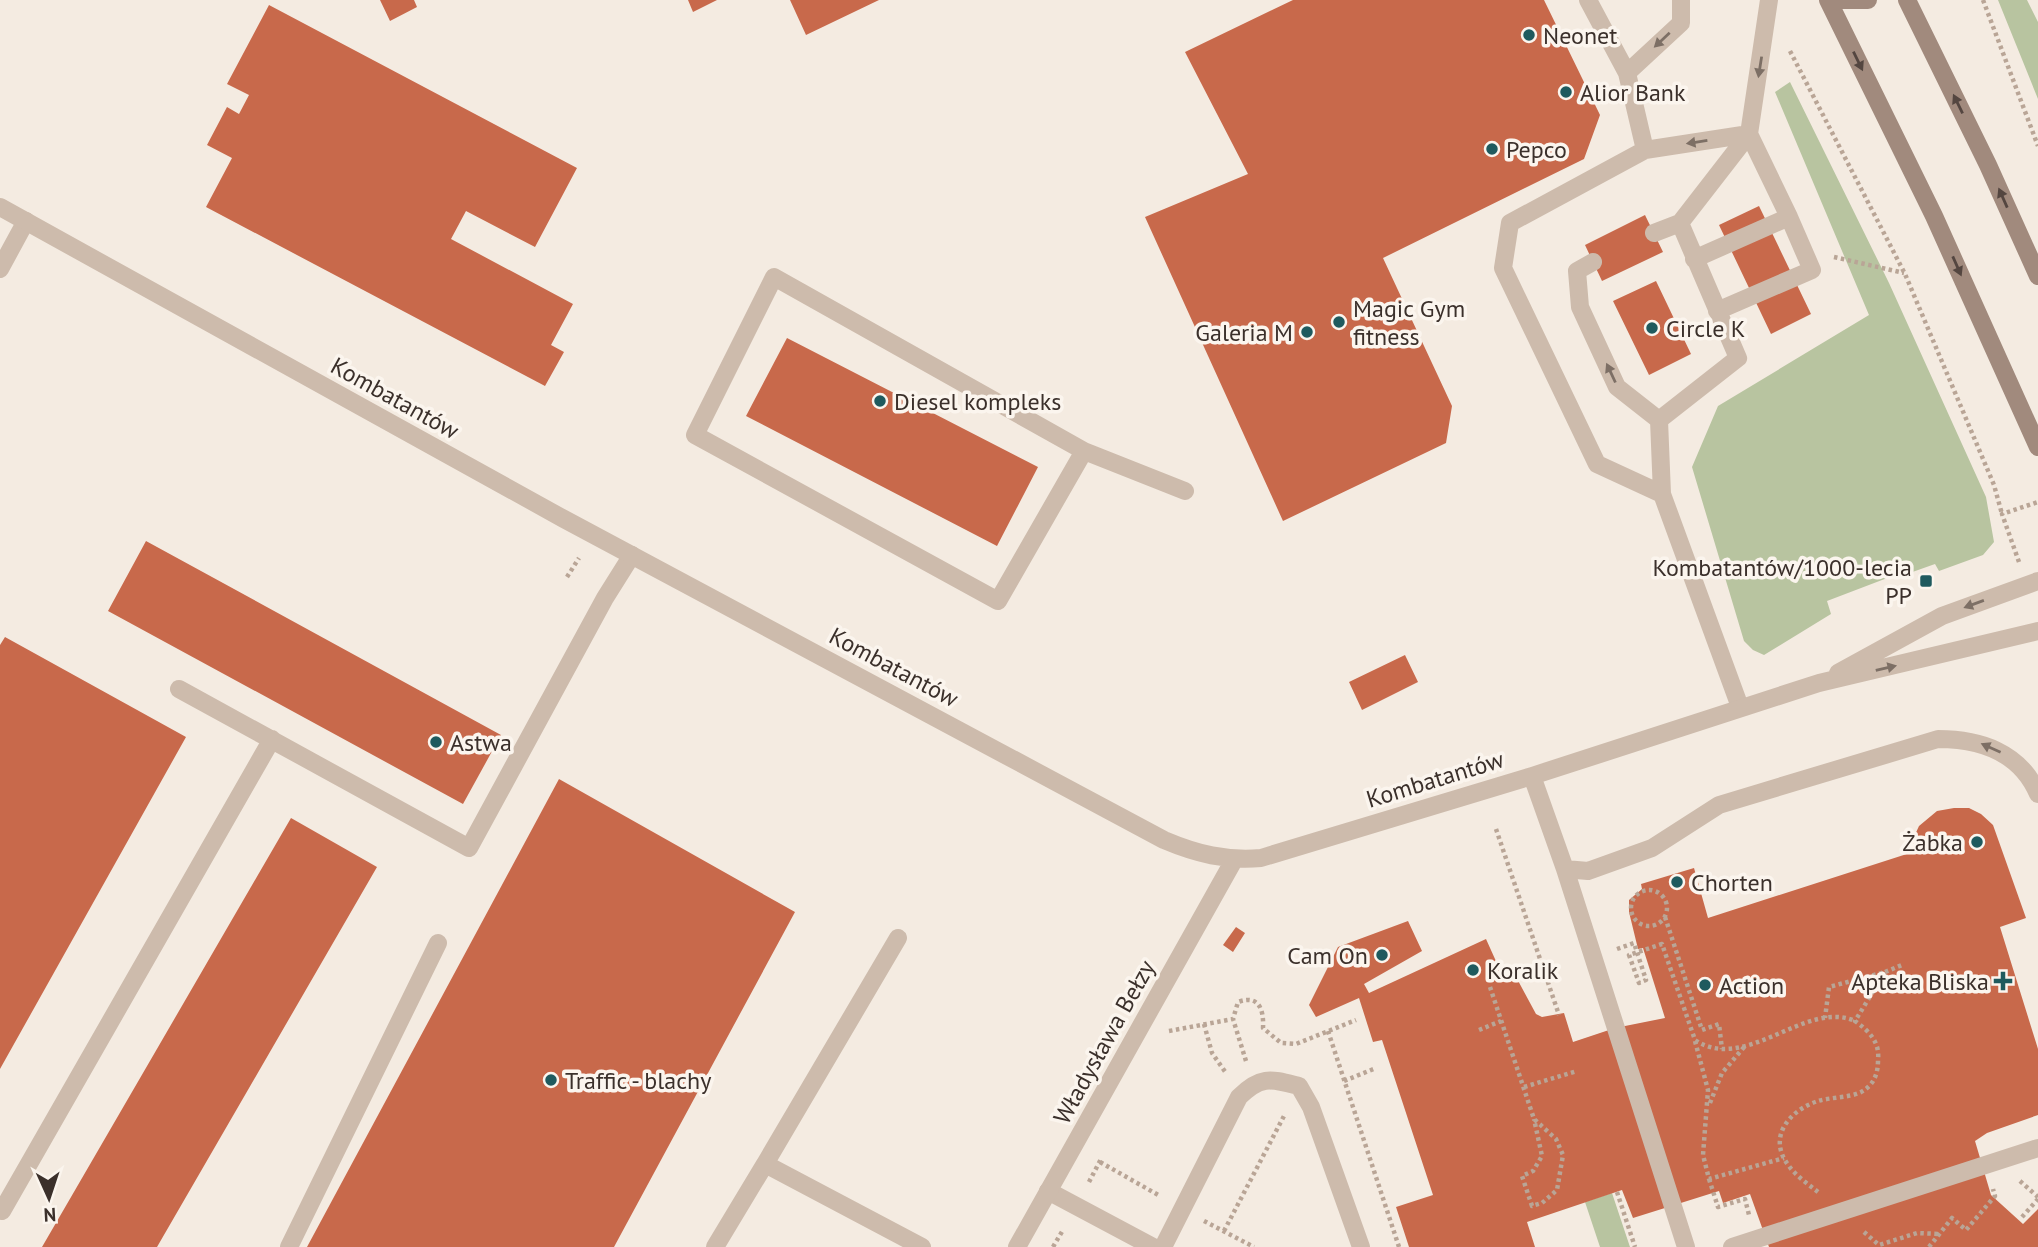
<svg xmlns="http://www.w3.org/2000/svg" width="2038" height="1247" viewBox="0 0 2038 1247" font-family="'PT Sans',sans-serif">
  <rect width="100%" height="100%" fill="#f4ebe1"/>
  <path fill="#b8c4a0" d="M 1998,0 L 2027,0 L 2038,22 L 2038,99 Z
    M 1790,82 L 1889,283 L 1986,497 L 1994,542 L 1983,555 L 1939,571 L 1935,564 L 1904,575 L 1903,572 L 1827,601 L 1831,614 L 1764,655 L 1753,650 L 1744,641 L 1692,467 L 1718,406 L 1869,315 L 1775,92 Z
    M 1612,1193 L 1630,1247 L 1600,1247 L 1585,1202 Z"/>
  <path fill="#c8694b" d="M 380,0 L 414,0 L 417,7 L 390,21 Z
    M 688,0 L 717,0 L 693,12 Z
    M 790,0 L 879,0 L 806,35 Z
    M 1293,0 L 1544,0 L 1600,115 L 1584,159 L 1383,258 L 1452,406 L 1446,443 L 1283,521 L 1145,217 L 1248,174 L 1185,52 Z
    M 269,5 L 577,168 L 535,247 L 466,211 L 451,239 L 573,304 L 551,345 L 564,352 L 545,386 L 206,207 L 232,158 L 207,145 L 227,107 L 239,114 L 249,95 L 227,84 Z
    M 1759,206 L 1811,314 L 1771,334 L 1719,225 Z
    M 1645,215 L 1663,252 L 1602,281 L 1585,245 Z
    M 1656,281 L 1691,354 L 1649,375 L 1613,301 Z
    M 787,338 L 1038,467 L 997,546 L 746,416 Z
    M 146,541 L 501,735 L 463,804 L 108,611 Z
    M 5,637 L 186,737 L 0,1069 L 0,645 Z
    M 1405,655 L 1418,682 L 1362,710 L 1349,682 Z
    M 559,779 L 795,912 L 614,1247 L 307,1247 Z
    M 1954,808 L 1969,808 L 1981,814 L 1993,825 L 2026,918 L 2000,927 L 2038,1049 L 2038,1115 L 1987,1133 L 1975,1141 L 1991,1195 L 2023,1224 L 2038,1209 L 2038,1247 L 1769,1247 L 1750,1194 L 1723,1203 L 1719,1191 L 1633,1218 L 1622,1190 L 1527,1222 L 1535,1247 L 1409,1247 L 1396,1207 L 1433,1195 L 1382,1040 L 1373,1042 L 1359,998 L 1316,1017 L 1309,1005 L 1338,947 L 1408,921 L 1422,951 L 1364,984 L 1369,993 L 1486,939 L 1504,979 L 1515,975 L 1536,1014 L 1542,1017 L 1564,1013 L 1573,1042 L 1615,1028 L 1665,1018 L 1643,948 L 1638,949 L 1629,912 L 1629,900 L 1642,889 L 1641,884 L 1694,868 L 1708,918 L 1913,852 L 1913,839 L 1919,826 L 1937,811 Z
    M 291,818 L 377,867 L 157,1247 L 42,1247 Z
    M 1236,927 L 1245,933 L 1233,952 L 1223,945 Z"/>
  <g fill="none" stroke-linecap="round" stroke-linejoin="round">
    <path stroke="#b9a596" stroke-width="4.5" stroke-dasharray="3.5 3.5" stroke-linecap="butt" d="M 1983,0 L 2038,146
      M 1790,51 L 1905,274 L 1994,485 L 2002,514
      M 1834,257 L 1904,273
      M 2019,562 L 2002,514 L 2038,502
      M 567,577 L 579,558
      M 1496,829 L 1559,1015
      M1631 908a18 18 0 1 1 36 0a18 18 0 1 1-36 0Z
      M 1665,917 L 1702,1030 L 1719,1024 L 1722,1049
      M 1617,949 L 1634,943 L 1646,980 L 1639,983 L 1629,955 L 1662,944 L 1695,1040 C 1745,1074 1806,999 1855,1021
      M 1885,972 L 1902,965
      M 1490,987 L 1534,1119 L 1556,1139 L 1563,1155 L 1557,1190 L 1542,1203 L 1532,1206 L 1522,1176 L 1533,1171 L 1542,1156 L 1534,1119
      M 1204,1024 L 1212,1053 L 1226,1073
      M 1479,1030 L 1501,1021
      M 1169,1031 L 1233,1019
      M 1328,1031 L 1399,1247
      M 1695,1041 L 1708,1090 L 1703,1155 L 1709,1179 L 1784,1158
      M 1246,1061 L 1233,1019 L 1238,1002 C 1259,994 1264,1010 1263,1028 L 1281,1043 L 1296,1044 L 1356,1020
      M 1344,1081 L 1376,1068
      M 1524,1087 L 1577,1071
      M 1710,1103 L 1722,1073 L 1745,1046
      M 1100,1162 L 1160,1196
      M 1709,1179 L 1718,1207 L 1745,1199 L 1749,1215
      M 2020,1181 L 2038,1197
      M 1089,1182 L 1101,1159
      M 1617,1192 L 1635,1247
      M 1818,1192 C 1808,1184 1796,1176 1789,1166 C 1766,1137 1790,1110 1818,1101 C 1831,1097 1849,1098 1861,1092 C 1874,1085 1878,1074 1878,1060 C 1880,1042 1869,1031 1855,1021 L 1885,972 L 1829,987 L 1825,1018
      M 2022,1217 L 2038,1199
      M 1204,1221 L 1254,1247
      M 1224,1231 L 1285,1114
      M 1864,1232 L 1879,1245 L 1917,1233 L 1940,1234
      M 1053,1247 L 1063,1230
      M 1929,1247 L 1952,1218 L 1966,1230 L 1995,1196 L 1993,1189"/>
    <path stroke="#cdbbac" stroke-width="18" d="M 1588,0 L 1627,73 L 1645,150 L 1510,223 L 1503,268 L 1597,464 L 1662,494
      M 1627,73 L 1681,23 L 1681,0
      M 1645,150 L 1749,134
      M 1654,233 L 1680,223
      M 1694,259 L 1789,217 L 1749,134
      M 1593,262 L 1577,271 L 1580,307 L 1617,387 L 1659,420
      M 0,269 L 26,221
      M 1717,311 L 1812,270 L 1789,217
      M 1084,451 L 998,601 L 695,435 L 774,277 L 1084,451 L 1185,491
      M 179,689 L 469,848 L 605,598 L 632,555
      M 1740,707 L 1662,494 L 1659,420 L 1738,358 L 1680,223 L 1749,134 L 1769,0
      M 765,1164 L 898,938
      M 1048,1191 L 1153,1247
      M 2,1211 L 272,739
      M 289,1247 L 438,943
      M 715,1247 L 765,1164 L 922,1247"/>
    <path stroke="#cdbbac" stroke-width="18" d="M 0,207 L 564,519 L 1164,840 C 1197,854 1226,861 1261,858 L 1532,776 L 1819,683 L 2038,631
      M 1838,673 L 1942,616 L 2038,581
      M 1532,776 L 1565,869 L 1588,871 L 1652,848 L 1719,805 L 1938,739 C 1980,739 2020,752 2038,794
      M 1565,869 L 1686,1247
      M 1017,1247 L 1234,860
      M 1163,1247 L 1239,1097 C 1261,1075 1271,1079 1299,1086 L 1311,1107 L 1361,1247
      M 1732,1247 L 2038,1148"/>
    <path stroke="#a18a7d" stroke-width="18" d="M 1828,0 L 1934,216 L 2038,447
      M 1843,0 L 1868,0
      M 1907,0 L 1988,165 L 2038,276"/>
  </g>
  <defs><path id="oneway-solid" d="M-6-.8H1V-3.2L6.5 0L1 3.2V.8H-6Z" transform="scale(1.75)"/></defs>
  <g fill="#7d6f65">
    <use href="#oneway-solid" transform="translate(1662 40) rotate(137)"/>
    <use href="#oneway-solid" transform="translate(1760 67) rotate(99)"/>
    <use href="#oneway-solid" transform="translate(1697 142) rotate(171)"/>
    <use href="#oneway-solid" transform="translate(1611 373) rotate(-115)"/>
    <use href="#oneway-solid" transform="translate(1974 604) rotate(160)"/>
    <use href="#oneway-solid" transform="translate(1886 668) rotate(-13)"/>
    <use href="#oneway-solid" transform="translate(1991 748) rotate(-156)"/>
  </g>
  <g fill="#544640">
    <use href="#oneway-solid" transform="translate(1858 61) rotate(64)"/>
    <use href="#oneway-solid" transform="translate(1958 104) rotate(-116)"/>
    <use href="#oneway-solid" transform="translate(2003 198) rotate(-114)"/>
    <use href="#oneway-solid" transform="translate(1957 266) rotate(66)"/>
  </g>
  <g fill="#1f5a5e" stroke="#fbf5ee" stroke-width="2.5">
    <circle cx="1529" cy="35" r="7"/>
    <circle cx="1566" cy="92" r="7"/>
    <circle cx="1492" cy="149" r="7"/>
    <circle cx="1339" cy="322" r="7"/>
    <circle cx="1652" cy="328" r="7"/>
    <circle cx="1307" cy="332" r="7"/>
    <circle cx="880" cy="401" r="7"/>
    <rect x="1919" y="574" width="14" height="14" rx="3.5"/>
    <circle cx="436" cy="742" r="7"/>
    <circle cx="1977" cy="842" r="7"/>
    <circle cx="1677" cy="882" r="7"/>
    <circle cx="1382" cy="955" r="7"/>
    <circle cx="1473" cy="970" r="7"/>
    <path d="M1999.5 970.5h7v7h7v7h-7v7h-7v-7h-7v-7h7z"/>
    <circle cx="1705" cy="985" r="7"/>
    <circle cx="551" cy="1080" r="7"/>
  </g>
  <g text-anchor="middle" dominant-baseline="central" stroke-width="7" stroke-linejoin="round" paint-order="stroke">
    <g font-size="24" fill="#3b302b" stroke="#fbf5ee" text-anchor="start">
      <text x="1543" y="35">Neonet</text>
      <text x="1580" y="92">Alior Bank</text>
      <text x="1506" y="149">Pepco</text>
      <text x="1353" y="308">Magic Gym<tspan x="1353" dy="28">fitness</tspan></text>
      <text x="1666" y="328">Circle K</text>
      <text x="1293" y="332" text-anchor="end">Galeria M</text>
      <text x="894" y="401">Diesel kompleks</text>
      <text x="1912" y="567" text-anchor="end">Kombatantów/1000-lecia<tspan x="1912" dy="28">PP</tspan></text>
      <text x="450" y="742">Astwa</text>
      <text x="1963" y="842" text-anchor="end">Żabka</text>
      <text x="1691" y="882">Chorten</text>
      <text x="1368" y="955" text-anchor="end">Cam On</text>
      <text x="1487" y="970">Koralik</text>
      <text x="1989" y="981" text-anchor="end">Apteka Bliska</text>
      <text x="1719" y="985">Action</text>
      <text x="565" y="1080">Traffic - blachy</text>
    </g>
    <g font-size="24" fill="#3b302b" stroke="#fbf5ee">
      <text transform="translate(395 398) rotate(29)">Kombatantów</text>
      <text transform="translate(894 667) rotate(28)">Kombatantów</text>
      <text transform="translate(1435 779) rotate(-17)">Kombatantów</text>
      <text transform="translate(1104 1042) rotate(-61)">Władysława Bełzy</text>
    </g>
  </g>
  <g transform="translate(49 1198) rotate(177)" stroke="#fbf5ee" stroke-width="5" paint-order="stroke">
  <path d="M0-5L12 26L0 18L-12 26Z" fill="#3b302b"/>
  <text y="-10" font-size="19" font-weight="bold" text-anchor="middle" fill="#3b302b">N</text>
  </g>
</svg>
